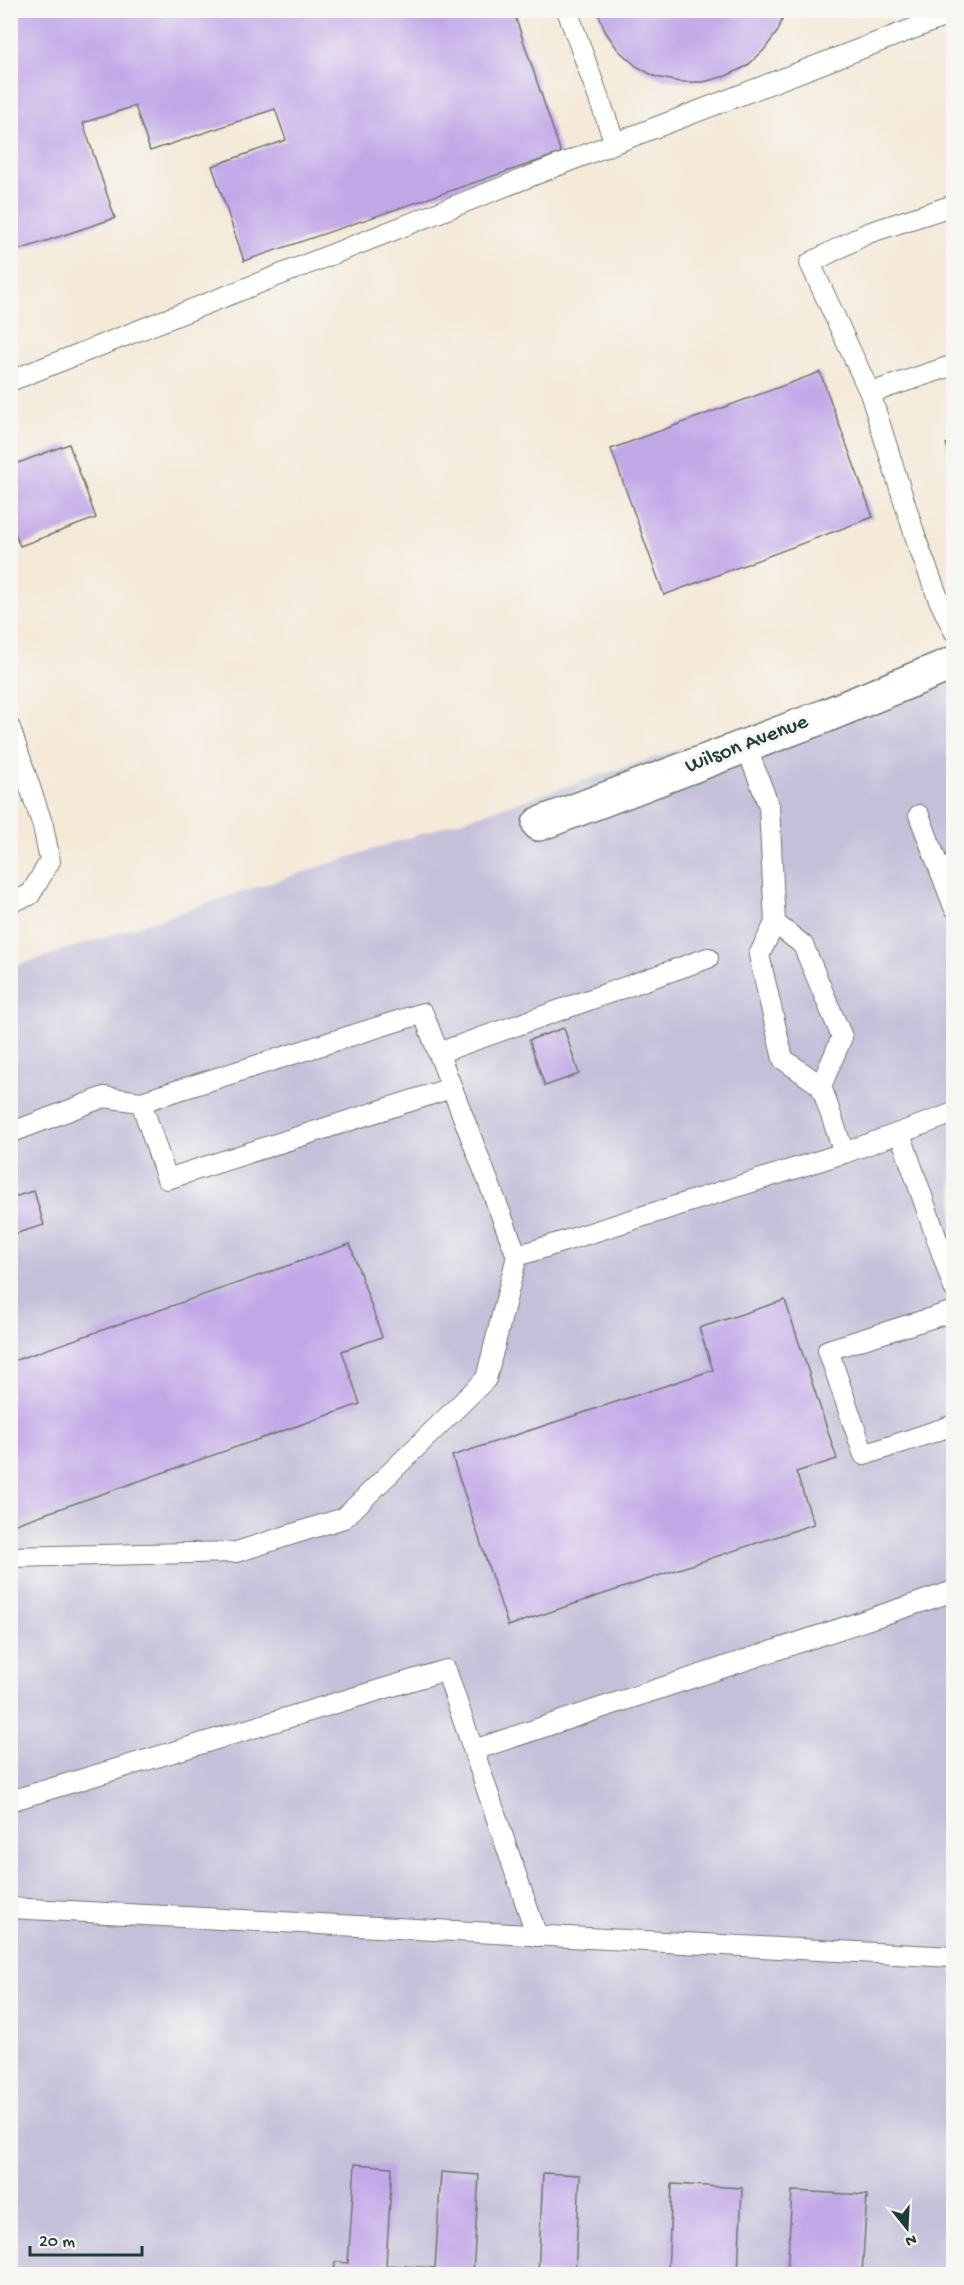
<svg xmlns="http://www.w3.org/2000/svg" width="964" height="2285" viewBox="0 0 964 2285" font-family="'Gochi Hand',sans-serif">
  <rect width="100%" height="100%" fill="#f6f6f2"/>
  <filter id="ink" filterUnits="userSpaceOnUse"><feTurbulence type="fractalNoise" baseFrequency=".0167" numOctaves="2"/><feDisplacementMap in="SourceGraphic" scale="12" xChannelSelector="R" yChannelSelector="G"/><feConvolveMatrix kernelMatrix="1 2 1 2 8 2 1 2 1" color-interpolation-filters="sRGB"/></filter>
  <filter id="wash" filterUnits="userSpaceOnUse"><feTurbulence type="fractalNoise" baseFrequency=".008" numOctaves="4" result="noise"/><feDisplacementMap in="SourceGraphic" scale="24" xChannelSelector="R" yChannelSelector="G"/><feGaussianBlur stdDeviation="1.35" result="paint"/><feColorMatrix in="noise" values="0 0 0 0 0 0 0 0 0 0 0 0 0 0 0 0 0 1.4 0 .05"/><feComposite in="paint" operator="in"/></filter>
  <g filter="url(#wash)">
    <rect width="100%" height="100%" fill="#f5e9d8"/>
    <path fill="#c5c0da" d="M 953,660 L 953,2274 L 11,2274 L 10,968 Z"/>
    <g id="blocks">
      <path fill="#c3a8e8" d="M 10,10 L 513,10 L 561,153 L 244,261 L 212,166 L 286,140 L 275,109 L 150,151 L 135,106 L 83,123 L 115,218 L 10,253 Z
        M 597,10 L 785,10 L 778,31 L 764,50 L 747,66 L 726,76 L 703,82 L 680,82 L 656,77 L 636,66 L 618,50 L 605,31 Z
        M 820,372 L 873,517 L 664,595 L 611,449 Z
        M 954,441 L 954,463 L 953,463 L 946,444 Z
        M 69,444 L 96,518 L 20,546 L 10,520 L 10,466 Z
        M 564,1028 L 579,1074 L 545,1086 L 529,1040 Z
        M 34,1191 L 44,1225 L 14,1234 L 10,1220 L 10,1198 Z
        M 350,1244 L 382,1337 L 342,1351 L 360,1404 L 10,1526 L 10,1362 Z
        M 785,1300 L 837,1459 L 796,1472 L 814,1524 L 508,1626 L 452,1456 L 713,1370 L 699,1328 Z
        M 355,2164 L 392,2167 L 386,2265 L 435,2268 L 441,2172 L 479,2175 L 473,2274 L 334,2274 L 335,2262 L 348,2263 Z
        M 543,2173 L 580,2175 L 575,2274 L 538,2274 Z
        M 672,2184 L 742,2188 L 738,2274 L 668,2274 Z
        M 792,2191 L 867,2195 L 862,2274 L 787,2274 Z"/>
    </g>
  </g>
  <g filter="url(#ink)">
    <use href="#blocks" fill-opacity="0" stroke="#6a796d" stroke-width="1.5"/>
    <g fill="none" stroke-linecap="round" stroke-linejoin="round">
      <defs>
        <path id="service" d="M 567,10 L 615,143
          M 954,205 L 868,233 L 810,263 L 870,393 L 918,545 L 939,600 L 954,631
          M 10,381 L 615,143 L 954,13
          M 870,393 L 954,365
          M 10,728 L 43,826 L 50,861 L 30,895 L 10,902
          M 746,746 L 769,806 L 775,923
          M 919,815 L 954,907
          M 438,1053 L 708,958
          M 821,1086 L 842,1037 L 803,945 L 775,923 L 759,955 L 783,1059 L 821,1086 L 844,1153
          M 141,1102 L 167,1179 L 451,1088
          M 10,1133 L 104,1097 L 141,1102 L 423,1013 L 517,1256 L 486,1379 L 344,1518 L 236,1552 L 10,1557
          M 900,1133 L 954,1288
          M 517,1256 L 844,1153 L 954,1113
          M 954,1311 L 828,1350 L 864,1455 L 954,1425
          M 474,1750 L 954,1591
          M 10,1801 L 446,1670 L 537,1936
          M 10,1908 L 954,1957"/>
        <path id="minor" d="M 539,824 L 825,716 L 954,663"/>
      </defs>
      <use href="#service" stroke="#6a796d" stroke-width="22"/>
      <use href="#minor" stroke="#6a796d" stroke-width="36"/>
      <use href="#service" stroke="#fff" stroke-width="20"/>
      <use href="#minor" stroke="#fff" stroke-width="33"/>
    </g>
  </g>
  <g text-anchor="middle" dominant-baseline="central" stroke-width="6" stroke-linejoin="round" paint-order="stroke">
    <g font-size="22" fill="#1f3d34" stroke="#f6f6f2">
      <text transform="translate(747 745) rotate(-21)">Wilson Avenue</text>
    </g>
  </g>
  <rect width="964" height="2285" fill="none" stroke="#f6f6f2" stroke-width="36"/>
  <g transform="translate(907 2228) rotate(162)" stroke="#f6f6f2" stroke-width="4.5" paint-order="stroke">
  <path d="M0-4.5L10 22L0 15L-10 22Z" fill="#1f3d34"/>
  <text y="-9" font-size="16" font-weight="bold" text-anchor="middle" fill="#1f3d34">N</text>
  </g>
  <path d="M30 2246v9h112v-9" fill="none" stroke="#1f3d34" stroke-width="3"/>
  <text x="39" y="2246" font-size="18" fill="#1f3d34" stroke="#f6f6f2" stroke-width="4.5" paint-order="stroke">20 m</text>
</svg>
